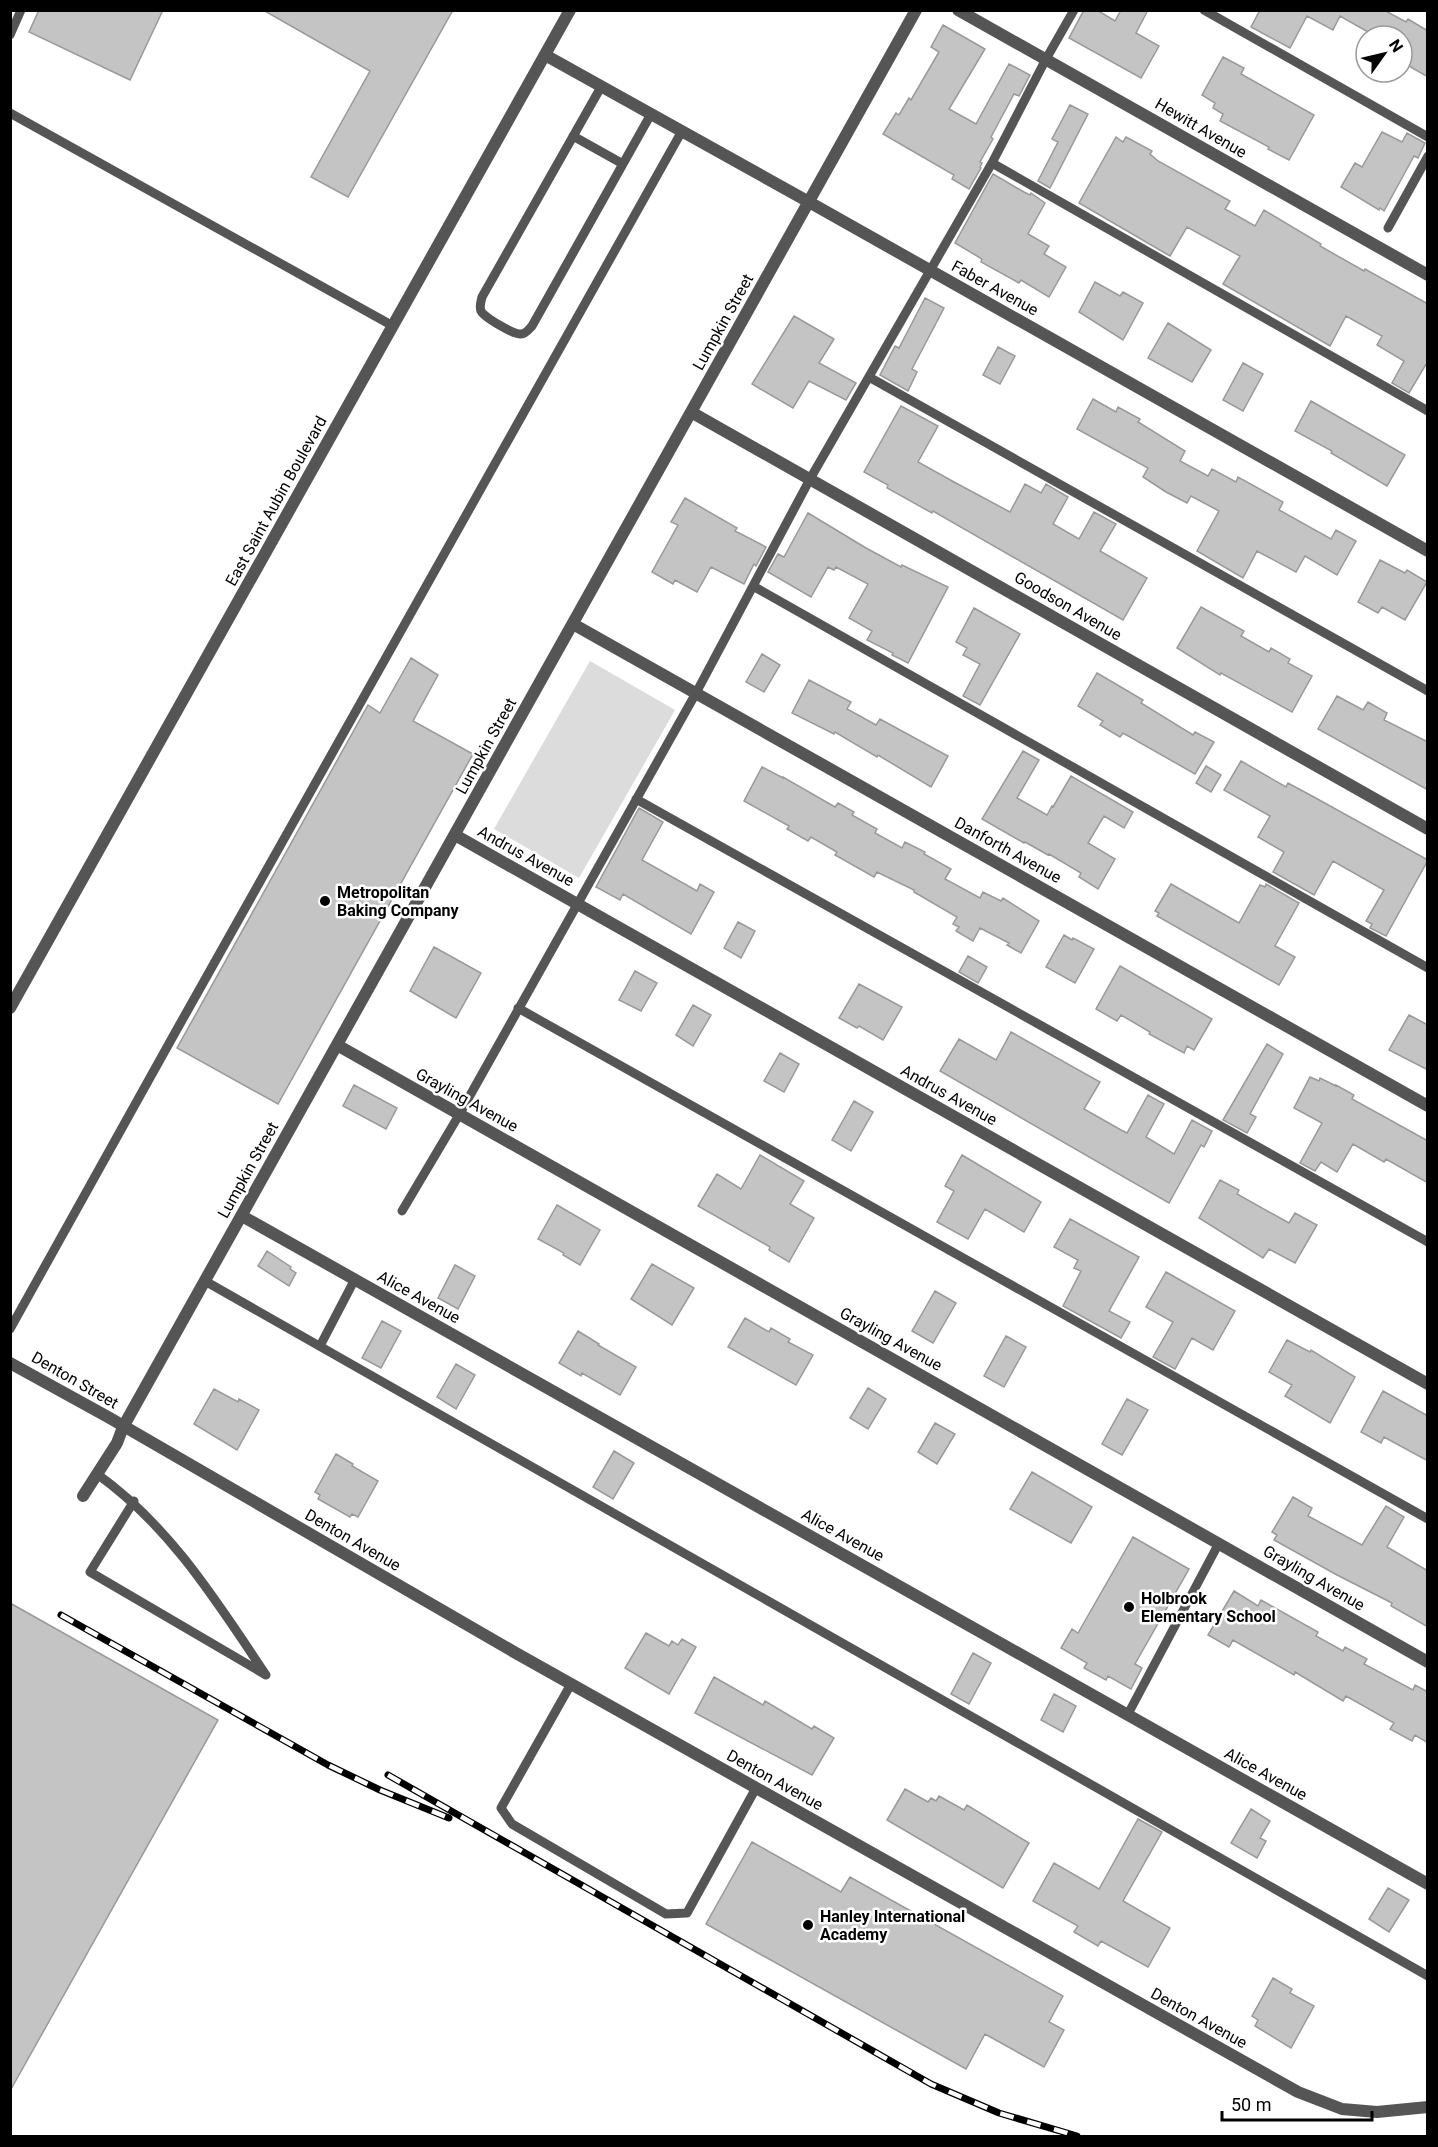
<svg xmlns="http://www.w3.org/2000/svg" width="1438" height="2147" viewBox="0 0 1438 2147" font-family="Roboto,sans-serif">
  <rect width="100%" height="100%" fill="#fff"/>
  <path fill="#dcdcdc" d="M 590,661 L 675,710 L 579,878 L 494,829 Z"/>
  <path fill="#c4c4c4" stroke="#999" stroke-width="1.5" d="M 39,10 L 163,10 L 130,80 L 29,32 Z
    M 263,10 L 453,10 L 348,197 L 311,177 L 370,71 Z
    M 1084,10 L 1097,10 L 1115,21 L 1121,10 L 1148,10 L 1136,33 L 1159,46 L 1141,78 L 1069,38 Z
    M 1260,10 L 1384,10 L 1406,22 L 1408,19 L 1428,31 L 1428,77 L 1402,62 L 1402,36 L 1375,36 L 1340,16 L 1333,30 L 1307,16 L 1290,48 L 1251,27 Z
    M 943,25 L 985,49 L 949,109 L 976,124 L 1009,64 L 1030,75 L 1019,96 L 1014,94 L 991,137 L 993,139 L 980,162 L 982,163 L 980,167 L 981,168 L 969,189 L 952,179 L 954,175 L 883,134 L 896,113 L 899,115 L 909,98 L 911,100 L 939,52 L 931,47 Z
    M 1223,57 L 1244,68 L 1241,74 L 1314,115 L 1289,160 L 1268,149 L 1269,147 L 1220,121 L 1223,114 L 1213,108 L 1215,103 L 1202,95 Z
    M 1070,105 L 1088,114 L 1050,188 L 1038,181 L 1058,142 L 1052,139 Z
    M 1382,132 L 1402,142 L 1407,133 L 1425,143 L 1418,158 L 1414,156 L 1384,211 L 1380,208 L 1379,210 L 1341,187 L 1355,163 L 1362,167 Z
    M 1116,137 L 1123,142 L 1126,137 L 1152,151 L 1150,154 L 1158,161 L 1230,201 L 1225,209 L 1255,226 L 1264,210 L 1321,244 L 1320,246 L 1364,271 L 1365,269 L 1428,304 L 1428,361 L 1409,393 L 1392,383 L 1404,361 L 1377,345 L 1382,336 L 1346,316 L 1330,346 L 1223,284 L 1240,256 L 1187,227 L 1170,256 L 1079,203 Z
    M 993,174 L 1024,192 L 1030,195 L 1031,193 L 1045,203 L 1028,234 L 1049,246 L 1044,254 L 1066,267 L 1049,297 L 1021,280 L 1019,283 L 981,262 L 982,259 L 955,243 Z
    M 1095,282 L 1120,296 L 1123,292 L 1143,303 L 1123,340 L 1079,312 Z
    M 925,298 L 944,308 L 912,369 L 917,372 L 908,391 L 880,375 L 895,346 L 899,348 Z
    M 794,316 L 834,339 L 819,363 L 856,383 L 846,400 L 809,381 L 793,408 L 752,384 Z
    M 1168,323 L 1211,350 L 1192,382 L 1148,358 Z
    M 998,347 L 1015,356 L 1000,384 L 983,375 Z
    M 1243,363 L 1263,374 L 1243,411 L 1223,400 Z
    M 1093,399 L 1116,412 L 1118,407 L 1140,419 L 1138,422 L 1185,451 L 1180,461 L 1208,476 L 1212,469 L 1236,482 L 1238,477 L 1283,502 L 1279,510 L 1331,539 L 1336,530 L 1356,541 L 1337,575 L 1305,556 L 1296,572 L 1257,551 L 1243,578 L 1197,551 L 1219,511 L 1191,496 L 1187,503 L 1166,492 L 1143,477 L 1148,468 L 1077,429 Z
    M 1311,401 L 1405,455 L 1387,486 L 1331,453 L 1332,451 L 1295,431 Z
    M 901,406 L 938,426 L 918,462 L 954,482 L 1010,512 L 1025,484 L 1041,493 L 1046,484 L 1068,497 L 1053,524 L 1079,539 L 1094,512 L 1116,524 L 1100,551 L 1147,578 L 1123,620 L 933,511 L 932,513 L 887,488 L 888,485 L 864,472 Z
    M 685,498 L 737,528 L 735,531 L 766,547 L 756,566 L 754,564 L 744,584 L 711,567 L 697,592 L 675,580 L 673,584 L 652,572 L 678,525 L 671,522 Z
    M 808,513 L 866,548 L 901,567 L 902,565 L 948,587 L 908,663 L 892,655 L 893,653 L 867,640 L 872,631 L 849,618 L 868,584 L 836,567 L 834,570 L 828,567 L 811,597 L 768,572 L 778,554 L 784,557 Z
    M 1380,560 L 1405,573 L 1407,570 L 1427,582 L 1405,620 L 1382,607 L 1378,613 L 1358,602 Z
    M 1201,607 L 1244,631 L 1241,636 L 1269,652 L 1271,648 L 1290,659 L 1288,663 L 1312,676 L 1292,712 L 1221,673 L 1220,675 L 1177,648 Z
    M 974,608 L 1020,634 L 980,705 L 963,696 L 980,664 L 963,655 L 967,648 L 956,642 Z
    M 762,654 L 780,665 L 764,692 L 746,682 Z
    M 411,658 L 438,675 L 413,721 L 473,754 L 278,1104 L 177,1048 L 368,705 L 380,713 Z
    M 1097,673 L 1143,700 L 1141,703 L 1193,735 L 1195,732 L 1214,742 L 1195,774 L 1123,733 L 1120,737 L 1100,725 L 1103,721 L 1078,706 Z
    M 809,680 L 851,702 L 847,709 L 876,725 L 880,719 L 948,756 L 931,787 L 878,755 L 877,757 L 835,732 L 834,734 L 792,713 Z
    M 1337,696 L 1363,710 L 1368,702 L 1387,713 L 1384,720 L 1428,742 L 1428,790 L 1318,729 Z
    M 1023,751 L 1039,760 L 1017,798 L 1047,815 L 1052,806 L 1053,807 L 1071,776 L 1133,812 L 1124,828 L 1104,816 L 1088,843 L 1115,859 L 1098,889 L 1079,877 L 1081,873 L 1049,854 L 1048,855 L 1025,842 L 1024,843 L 982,819 Z
    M 1241,761 L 1286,787 L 1288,783 L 1312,796 L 1428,860 L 1386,936 L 1370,928 L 1372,924 L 1366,921 L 1384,890 L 1333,861 L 1314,895 L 1273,872 L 1284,852 L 1258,837 L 1270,816 L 1224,790 Z
    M 1206,766 L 1221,775 L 1211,792 L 1196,783 Z
    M 762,767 L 783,778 L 783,777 L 835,807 L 838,803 L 854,812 L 852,815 L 877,829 L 875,833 L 902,848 L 905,842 L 925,852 L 924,854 L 951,869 L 945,879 L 980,898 L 983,892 L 1001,901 L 1003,898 L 1039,921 L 1021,953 L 1007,945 L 1009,943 L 980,928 L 973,941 L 956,931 L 959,927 L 953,924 L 957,917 L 914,892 L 914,890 L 877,872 L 874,877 L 835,855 L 837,852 L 811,837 L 808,841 L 787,829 L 789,826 L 744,801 Z
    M 639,808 L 663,822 L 642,860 L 697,891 L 700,884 L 714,892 L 691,934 L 623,894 L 620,900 L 596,887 Z
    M 1171,884 L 1239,923 L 1260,885 L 1265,887 L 1266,884 L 1299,903 L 1275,946 L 1295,957 L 1279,985 L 1157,916 L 1159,913 L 1155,911 Z
    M 738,922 L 755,931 L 741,958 L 724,948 Z
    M 1064,935 L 1072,940 L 1073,938 L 1094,949 L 1075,983 L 1046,967 Z
    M 434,947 L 481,973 L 456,1018 L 410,991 Z
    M 968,956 L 987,967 L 978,983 L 959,972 Z
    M 1120,966 L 1212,1019 L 1194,1050 L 1187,1046 L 1184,1053 L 1149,1034 L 1150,1032 L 1121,1015 L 1117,1021 L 1096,1009 Z
    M 635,971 L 657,983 L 641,1011 L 619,1000 Z
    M 859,984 L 902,1007 L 883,1040 L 859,1026 L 857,1028 L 839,1018 Z
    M 693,1005 L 711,1015 L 693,1046 L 676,1035 Z
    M 1409,1015 L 1428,1025 L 1428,1070 L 1389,1050 Z
    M 1011,1032 L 1100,1082 L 1084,1109 L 1121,1130 L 1127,1133 L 1148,1095 L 1164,1104 L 1146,1137 L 1174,1154 L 1192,1120 L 1212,1131 L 1204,1147 L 1201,1145 L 1169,1203 L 940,1071 L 959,1039 L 996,1060 Z
    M 1267,1044 L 1283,1054 L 1250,1114 L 1256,1117 L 1247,1133 L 1223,1120 Z
    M 780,1053 L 799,1064 L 784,1092 L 764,1081 Z
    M 1310,1077 L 1319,1081 L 1320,1078 L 1336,1086 L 1336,1085 L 1354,1095 L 1352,1099 L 1428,1141 L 1428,1183 L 1386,1159 L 1384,1162 L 1353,1144 L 1337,1172 L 1321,1162 L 1315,1171 L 1300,1163 L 1322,1123 L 1294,1108 Z
    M 354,1085 L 397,1108 L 386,1129 L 343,1106 Z
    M 854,1101 L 873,1112 L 851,1151 L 832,1140 Z
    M 760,1155 L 804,1181 L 790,1204 L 814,1218 L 789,1262 L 769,1250 L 770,1247 L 698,1206 L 717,1174 L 741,1189 Z
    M 962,1155 L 1041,1202 L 1024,1232 L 985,1209 L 968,1239 L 937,1222 L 954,1191 L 945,1186 Z
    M 1220,1180 L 1239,1190 L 1237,1194 L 1289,1223 L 1295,1213 L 1317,1225 L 1295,1263 L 1269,1249 L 1263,1258 L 1199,1218 Z
    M 557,1205 L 600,1230 L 580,1265 L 563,1255 L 564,1253 L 538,1239 Z
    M 1070,1219 L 1139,1257 L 1109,1311 L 1130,1322 L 1121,1338 L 1063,1306 L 1081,1271 L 1074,1268 L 1078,1260 L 1054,1247 Z
    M 267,1251 L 291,1267 L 290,1269 L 296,1273 L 289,1286 L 258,1266 Z
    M 652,1264 L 694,1288 L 672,1325 L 631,1299 Z
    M 455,1265 L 475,1276 L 458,1309 L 438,1298 Z
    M 1166,1272 L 1235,1311 L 1213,1350 L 1192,1338 L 1175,1369 L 1153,1357 L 1173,1322 L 1146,1307 Z
    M 935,1291 L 956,1303 L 933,1343 L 912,1331 Z
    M 745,1318 L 769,1332 L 771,1328 L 790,1339 L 788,1342 L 813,1355 L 796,1385 L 728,1347 Z
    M 382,1321 L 401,1331 L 381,1368 L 362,1358 Z
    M 578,1331 L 599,1344 L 598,1345 L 636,1367 L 620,1395 L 582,1373 L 581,1376 L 559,1363 Z
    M 1006,1336 L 1026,1347 L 1004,1387 L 984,1376 Z
    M 1287,1340 L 1310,1352 L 1311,1350 L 1355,1377 L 1330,1423 L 1285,1396 L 1292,1385 L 1269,1372 Z
    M 456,1364 L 475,1375 L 456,1409 L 437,1397 Z
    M 868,1388 L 886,1399 L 868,1429 L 850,1418 Z
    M 214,1389 L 238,1402 L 239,1399 L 259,1410 L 237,1450 L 194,1424 Z
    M 1383,1391 L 1428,1416 L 1428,1461 L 1384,1437 L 1381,1443 L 1361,1432 Z
    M 1127,1399 L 1148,1410 L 1122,1455 L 1102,1444 Z
    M 935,1423 L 955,1434 L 937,1464 L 918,1452 Z
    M 614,1451 L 634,1463 L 613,1499 L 593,1487 Z
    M 336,1454 L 353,1464 L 352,1466 L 378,1481 L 358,1517 L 352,1514 L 350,1517 L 318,1499 L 320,1495 L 315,1492 Z
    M 1032,1472 L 1092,1507 L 1071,1543 L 1010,1509 Z
    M 1293,1497 L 1312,1508 L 1308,1516 L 1362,1545 L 1386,1506 L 1404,1517 L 1387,1547 L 1428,1571 L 1428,1627 L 1391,1606 L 1392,1603 L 1337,1575 L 1274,1540 L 1277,1535 L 1272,1532 Z
    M 1133,1537 L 1189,1569 L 1135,1664 L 1142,1668 L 1131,1689 L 1108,1676 L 1106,1680 L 1084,1668 L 1087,1663 L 1061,1648 L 1072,1629 L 1078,1633 Z
    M 1234,1591 L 1258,1606 L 1261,1600 L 1318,1632 L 1316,1636 L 1343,1651 L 1345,1647 L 1367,1659 L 1364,1664 L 1413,1690 L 1415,1685 L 1428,1692 L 1428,1743 L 1415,1735 L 1412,1741 L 1390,1729 L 1394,1723 L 1346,1696 L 1343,1701 L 1295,1672 L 1294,1675 L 1233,1640 L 1229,1647 L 1208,1635 Z
    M 10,1603 L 218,1720 L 10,2091 Z
    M 646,1633 L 669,1646 L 672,1641 L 678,1645 L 682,1639 L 696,1647 L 669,1694 L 625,1668 Z
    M 973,1653 L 991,1663 L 969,1704 L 951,1694 Z
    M 714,1677 L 763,1705 L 765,1701 L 812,1729 L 814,1726 L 834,1738 L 812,1775 L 695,1713 Z
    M 1054,1694 L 1076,1706 L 1063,1732 L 1041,1720 Z
    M 905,1789 L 928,1802 L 931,1798 L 936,1801 L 939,1796 L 964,1810 L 967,1805 L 1029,1843 L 1003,1888 L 887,1820 Z
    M 1251,1809 L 1270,1821 L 1260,1838 L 1266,1841 L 1257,1858 L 1231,1843 Z
    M 1138,1819 L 1162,1832 L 1123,1901 L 1170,1928 L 1148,1967 L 1101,1941 L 1098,1946 L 1074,1932 L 1078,1926 L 1033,1901 L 1054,1863 L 1099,1889 Z
    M 752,1842 L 841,1892 L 850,1877 L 1063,1996 L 1049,2022 L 1064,2030 L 1044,2067 L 985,2034 L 966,2069 L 706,1924 Z
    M 1388,1888 L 1409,1900 L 1389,1932 L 1369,1919 Z
    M 1273,1978 L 1292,1989 L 1290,1993 L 1314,2006 L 1291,2048 L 1255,2026 L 1258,2020 L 1252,2016 Z"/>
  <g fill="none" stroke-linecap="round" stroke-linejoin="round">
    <path stroke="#555" stroke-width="9" d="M 1204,10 L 1428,137
      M 10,35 L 21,10
      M 601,87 L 482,297 C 481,302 479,306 481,311 C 484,317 514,335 521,334 C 526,334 529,329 532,326 L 651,114
      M 10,113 L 393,326
      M 573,136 L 623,164
      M 992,163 L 1428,411
      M 1388,228 L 1428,156
      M 869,377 L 1428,691
      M 753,586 L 1428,968
      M 636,799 L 1428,1242
      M 518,1008 L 1428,1519
      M 402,1211 L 459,1115 L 696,693 L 810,479 L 992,163 L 1046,59 L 1074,10
      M 205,1281 L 1428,1976
      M 10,1329 L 176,1031 L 682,131
      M 320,1346 L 355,1279
      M 97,1474 C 170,1526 217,1602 266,1675 L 90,1572 L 134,1501
      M 571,1684 L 501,1808 L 512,1824 L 666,1914 L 687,1913 L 756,1788
      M 1128,1714 L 1219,1543"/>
    <path stroke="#555" stroke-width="12" d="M 958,10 L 1428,275
      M 545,55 L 809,202 L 1428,551
      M 691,412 L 1428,829
      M 573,624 L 1428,1106
      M 455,835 L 1428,1384
      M 10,1008 L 570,10
      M 337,1045 L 1428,1662
      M 242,1216 L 1428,1884
      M 10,1363 L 108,1417 L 514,1652 L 1298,2092 L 1342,2109 L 1377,2112 L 1428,2107
      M 83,1496 L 117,1443 L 123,1427 L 916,10"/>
    <defs>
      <path id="rail" d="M 61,1615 L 328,1765 L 380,1790 L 449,1818
        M 388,1775 L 931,2084 L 999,2113 L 1077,2136"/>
    </defs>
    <use href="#rail" stroke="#000" stroke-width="7"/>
    <use href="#rail" stroke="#fff" stroke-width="4.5" stroke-dasharray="14" stroke-linecap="butt"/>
  </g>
  <g fill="#000" stroke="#fff" stroke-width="2">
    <circle cx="325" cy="901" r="6"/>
    <circle cx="1129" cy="1607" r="6"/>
    <circle cx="808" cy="1925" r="6"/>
  </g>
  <g text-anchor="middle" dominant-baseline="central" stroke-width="5" stroke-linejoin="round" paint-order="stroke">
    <g font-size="16" fill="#000" stroke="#fff">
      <text transform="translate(1201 128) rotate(30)">Hewitt Avenue</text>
      <text transform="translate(995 288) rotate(29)">Faber Avenue</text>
      <text transform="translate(723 322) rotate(-61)">Lumpkin Street</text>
      <text transform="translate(276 501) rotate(-61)">East Saint Aubin Boulevard</text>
      <text transform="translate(1068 606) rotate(30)">Goodson Avenue</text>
      <text transform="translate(486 746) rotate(-61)">Lumpkin Street</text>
      <text transform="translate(1008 850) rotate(29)">Danforth Avenue</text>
      <text transform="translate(526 856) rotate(29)">Andrus Avenue</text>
      <text transform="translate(949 1095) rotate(29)">Andrus Avenue</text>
      <text transform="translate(467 1100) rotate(29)">Grayling Avenue</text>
      <text transform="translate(248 1170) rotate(-61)">Lumpkin Street</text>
      <text transform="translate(419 1297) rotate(29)">Alice Avenue</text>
      <text transform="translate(891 1339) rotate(29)">Grayling Avenue</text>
      <text transform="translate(75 1380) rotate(30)">Denton Street</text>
      <text transform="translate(843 1535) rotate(29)">Alice Avenue</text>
      <text transform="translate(353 1540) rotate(30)">Denton Avenue</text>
      <text transform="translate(1314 1578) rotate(30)">Grayling Avenue</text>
      <text transform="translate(1266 1774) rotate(29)">Alice Avenue</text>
      <text transform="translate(775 1780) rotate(29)">Denton Avenue</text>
      <text transform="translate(1199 2018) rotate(29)">Denton Avenue</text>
    </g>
    <g font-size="16" font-weight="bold" fill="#000" stroke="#fff" text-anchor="start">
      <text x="337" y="892">Metropolitan<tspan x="337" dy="18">Baking Company</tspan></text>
      <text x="1141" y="1598">Holbrook<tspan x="1141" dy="18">Elementary School</tspan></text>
      <text x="820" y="1916">Hanley International<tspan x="820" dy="18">Academy</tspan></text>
    </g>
  </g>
  <rect width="1438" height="2147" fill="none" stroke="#000000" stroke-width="24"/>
  <g transform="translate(1384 54) rotate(56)"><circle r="28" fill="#ffffff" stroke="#999999" stroke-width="1.5"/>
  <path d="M0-4.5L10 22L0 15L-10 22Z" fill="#000000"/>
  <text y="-9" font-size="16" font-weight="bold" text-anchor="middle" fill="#000000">N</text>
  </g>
  <path d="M1222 2111v9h150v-9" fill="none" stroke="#000000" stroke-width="3"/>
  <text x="1231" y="2111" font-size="18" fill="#000000" stroke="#ffffff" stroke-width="4.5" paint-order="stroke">50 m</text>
</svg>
